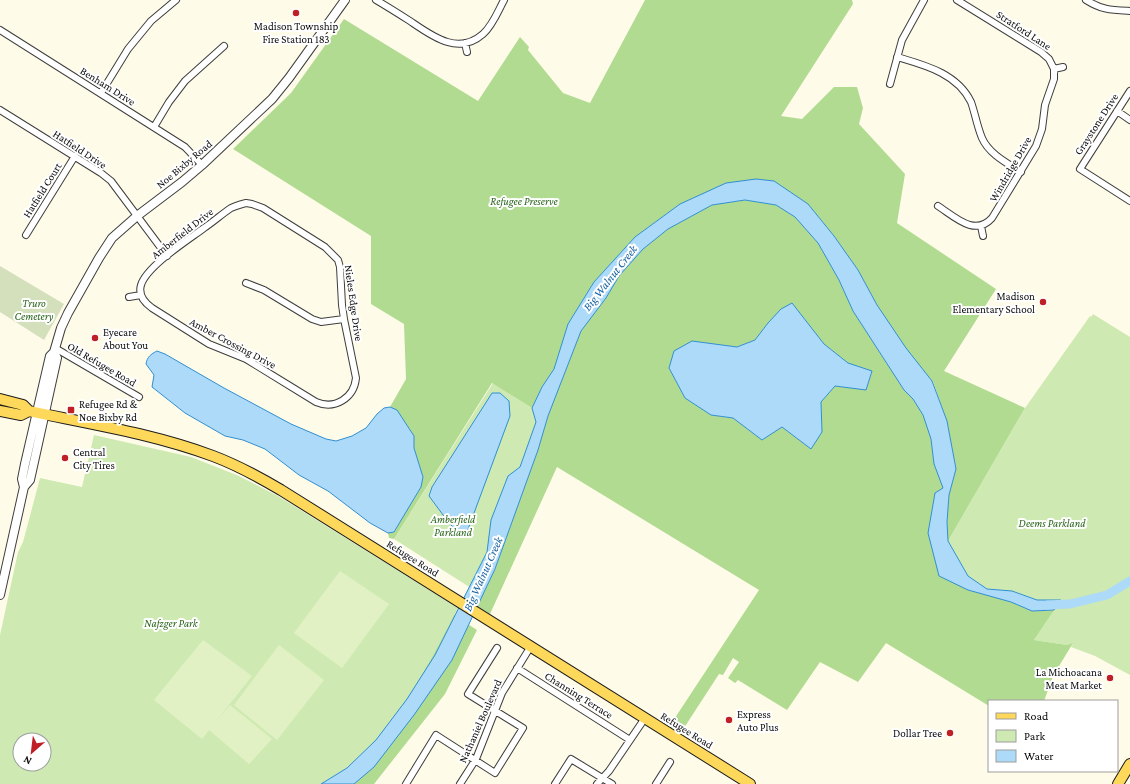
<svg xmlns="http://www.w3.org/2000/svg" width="1130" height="784" viewBox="0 0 1130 784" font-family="'Crimson Pro',serif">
  <rect width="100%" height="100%" fill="#fffbe9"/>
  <path fill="#ceeab2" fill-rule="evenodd" d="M 1093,314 L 1130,337 L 1130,675 L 1095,656 L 1071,647 L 1073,644 L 1067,645 L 1034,640 L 1060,600 L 1037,600 L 1012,591 L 986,592 L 968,576 L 948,541 L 1025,408 L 1090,316 L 1091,317 Z
    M 493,383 L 541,414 L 474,590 L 394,539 Z
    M 94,435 L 191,457 L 239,476 L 278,496 L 458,608 C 431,663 396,728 347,768 C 340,774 330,779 321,784 L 0,784 L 0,635 L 18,552 L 23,542 L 40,478 L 82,487 ZM 20,740 L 44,740 L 44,764 L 20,764 Z"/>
  <path fill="#b1db91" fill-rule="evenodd" d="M 645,0 L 852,0 L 853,4 L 781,116 L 802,119 L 834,87 L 857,87 L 863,108 L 859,124 L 905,174 L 897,223 L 996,289 L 944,371 L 1025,408 L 948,541 L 947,522 L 949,495 L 956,469 L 947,421 L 933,382 L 906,349 L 877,305 L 858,270 L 834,236 L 808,204 L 774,181 L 680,204 L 635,237 L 594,282 L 568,324 L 560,353 L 559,353 L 554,369 L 542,387 L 532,408 L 492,383 L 394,539 L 389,538 L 388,533 L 394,532 L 423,477 L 414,448 L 414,436 L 397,410 L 390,407 L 406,379 L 404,324 L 371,304 L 371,236 L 233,149 L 291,93 L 344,19 L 478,101 L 520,37 L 529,47 L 528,50 L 563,93 L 590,103 Z
    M 745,200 L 776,205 L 795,217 L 818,243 L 839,280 L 853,311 L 904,390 L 913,399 L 923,415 L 931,439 L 934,464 L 943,488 L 939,576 L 1011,602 L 1032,611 L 1054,610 L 1034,640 L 1067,645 L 1073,643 L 1053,676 L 1044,701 L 989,701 L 989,706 L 886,643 L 858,682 L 820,662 L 787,710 L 738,680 L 735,683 L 728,678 L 739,662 L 733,658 L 723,675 L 719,674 L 680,734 L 669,727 L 759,590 L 557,467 L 490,614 L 477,606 L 495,569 L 538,450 L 548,416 L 581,331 L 606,298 L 619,276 L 643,249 L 668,229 L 712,205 ZM 792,303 L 824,344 L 848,363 L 872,372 L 866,389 L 835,386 L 821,402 L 822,432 L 811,449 L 782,427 L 762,440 L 733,418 L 711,415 L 685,398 L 669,368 L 692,341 L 737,347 L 755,340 L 768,323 Z
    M 454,615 L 477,630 L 445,694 L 374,784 L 321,784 C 330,779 340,774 347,768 C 393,730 428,668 454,615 Z"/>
  <path fill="#d3e0bb" d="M 0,266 L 64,304 L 44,340 L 0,312 Z"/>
  <path fill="#e1f1c4" d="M 340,571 L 389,604 L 342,668 L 294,633 Z
    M 203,640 L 252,676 L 202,739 L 154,700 Z
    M 279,645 L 324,680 L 277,740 L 234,705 Z
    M 230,705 L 272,739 L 249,764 L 209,730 Z"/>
  <path fill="#acdaf8" stroke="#318fd1" d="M 756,179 L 774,181 L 808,204 L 834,236 L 858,270 L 877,305 L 906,348 L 932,381 L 947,421 L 956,469 L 949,495 L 947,522 L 948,541 L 968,576 L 987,589 L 1012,591 L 1037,600 L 1061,600 L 1054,610 L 1032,611 L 1011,602 L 968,590 L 939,576 L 928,533 L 935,493 L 943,488 L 934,464 L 931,439 L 923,415 L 913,399 L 904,390 L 853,311 L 839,280 L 818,243 L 795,217 L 776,205 L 745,200 L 712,205 L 668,229 L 643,249 L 619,276 L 606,298 L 581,331 L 548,416 L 538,450 L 495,569 L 452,660 L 414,715 L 374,767 L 354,784 L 321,784 L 347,768 L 376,740 L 407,699 L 435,655 L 487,552 L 491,520 L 508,476 L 520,467 L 536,422 L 532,408 L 542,387 L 554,369 L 568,324 L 594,282 L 635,237 L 680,204 L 726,183 Z
    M 792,303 L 824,344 L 848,363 L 872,371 L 866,390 L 835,386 L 821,402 L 822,432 L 811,449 L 782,427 L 762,440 L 733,418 L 711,415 L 685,398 L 669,368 L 674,351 L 692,341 L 737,347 L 755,340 L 768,323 L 781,309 Z
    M 157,351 L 165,354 L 224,388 L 291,424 L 326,439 L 336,441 L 352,436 L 366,428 L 377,414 L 384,408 L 390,407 L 397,410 L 414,436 L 414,448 L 423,477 L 421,487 L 394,532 L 388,533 L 370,523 L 328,491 L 299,475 L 265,449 L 243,440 L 225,436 L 185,413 L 152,387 L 154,375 L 146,364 C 147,357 151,354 157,351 Z
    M 492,393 L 500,393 L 509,401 L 510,416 L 467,532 L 457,531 L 449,523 L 429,496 L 432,487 Z"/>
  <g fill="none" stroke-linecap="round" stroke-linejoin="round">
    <path stroke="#acdaf8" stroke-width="9" d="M 1047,605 L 1070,604 L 1107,595 L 1130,581"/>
    <defs>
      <path id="minor" d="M 376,0 C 388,7 399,14 410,21 C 432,36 458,56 483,34 C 493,25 498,11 504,0
        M 1086,0 C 1102,10 1111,10 1130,11
        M 0,30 L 185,147 L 202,165
        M 465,43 L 467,52
        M 897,57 C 924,65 957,73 971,102 C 975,113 977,126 982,138 C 989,154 1007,163 1021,172
        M 1054,69 L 1063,67
        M 890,84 L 902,40 L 924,0
        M 1130,91 L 1080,169 L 1130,201
        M 101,93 L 128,49 L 151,21 L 176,0
        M 0,110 L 101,173 L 111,181 L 167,256
        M 1117,111 L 1130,120
        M 154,127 L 169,102 L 185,81 L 224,46
        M 246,203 L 252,204 L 263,208 L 325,247 L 338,260 L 340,267 L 342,305 L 344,319 L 356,378 C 354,398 335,410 316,402 L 246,359 L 209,344 L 152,308 C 145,303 138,295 141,285 C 147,266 188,240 204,228 C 213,222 222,214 231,208 C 236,206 241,204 246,203 Z
        M 938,206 C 955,217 975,237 992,218 L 1036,146 L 1042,129 L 1045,105 L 1054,79 L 1054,69 L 1049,59 L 1041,52 L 957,0
        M 981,226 L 983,236
        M 26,235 L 75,156
        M 246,283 L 264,290 L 312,319 L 321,322 L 344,319
        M 129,297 L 141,295
        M 55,348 L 139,397
        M 517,668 L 630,740
        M 406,784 L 436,735 L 495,773 L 523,728 L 468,694 L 497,648
        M 460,784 L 476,759 L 502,693 L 531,646
        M 555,784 L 571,759 L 612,784
        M 597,784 L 609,771 L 645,718
        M 656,784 L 670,762"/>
      <path id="tertiary" d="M 24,487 L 22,479 L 25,464 L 50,356 L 54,352 L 61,328 L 68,313 L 99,258 L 112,238 L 137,216 L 182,182 L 202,165 L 272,99 L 289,78 L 345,0
        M 0,595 L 24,487 L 30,480 L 57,358 L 54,352"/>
      <path id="primary" d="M 0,399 L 23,405 L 29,411
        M 0,411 L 21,415 L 29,411 C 91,424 154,434 213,456 C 237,465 259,477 281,490 L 750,784
        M 1118,784 L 1130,764"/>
    </defs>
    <use href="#minor" stroke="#3e3e3e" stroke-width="8"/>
    <use href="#tertiary" stroke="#3e3e3e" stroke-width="10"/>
    <use href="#primary" stroke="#1c1c1c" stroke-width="12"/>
    <use href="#minor" stroke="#fff" stroke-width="6"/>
    <use href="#tertiary" stroke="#fff" stroke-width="8"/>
    <use href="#primary" stroke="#fdd85b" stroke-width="10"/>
  </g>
  <g fill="#be2025" stroke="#fff" stroke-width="1.5">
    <circle cx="296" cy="13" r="4"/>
    <circle cx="1043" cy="302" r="4"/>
    <circle cx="95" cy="338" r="4"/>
    <rect x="67" y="406" width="8" height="8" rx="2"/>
    <circle cx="65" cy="458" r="4"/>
    <circle cx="1110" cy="678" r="4"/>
    <circle cx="729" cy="720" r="4"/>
    <circle cx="950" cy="733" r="4"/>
  </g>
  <g text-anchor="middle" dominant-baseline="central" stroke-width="4" stroke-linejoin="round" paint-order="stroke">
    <g font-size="11" fill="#0b0b0b" stroke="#fff" text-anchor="start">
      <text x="296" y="26" text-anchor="middle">Madison Township<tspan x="296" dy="13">Fire Station 183</tspan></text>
      <text x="1035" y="296" text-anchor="end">Madison<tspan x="1035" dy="13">Elementary School</tspan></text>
      <text x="103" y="332">Eyecare<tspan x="103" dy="13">About You</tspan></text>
      <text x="79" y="404">Refugee Rd &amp;<tspan x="79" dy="13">Noe Bixby Rd</tspan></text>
      <text x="73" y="452">Central<tspan x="73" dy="13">City Tires</tspan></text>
      <text x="1102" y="672" text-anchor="end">La Michoacana<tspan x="1102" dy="13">Meat Market</tspan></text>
      <text x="737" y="714">Express<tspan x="737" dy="13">Auto Plus</tspan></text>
      <text x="942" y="733" text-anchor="end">Dollar Tree</text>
    </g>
    <g font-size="11" fill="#0b0b0b" stroke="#fff">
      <text transform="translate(1024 30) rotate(33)">Stratford Lane</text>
      <text transform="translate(108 86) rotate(32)">Benham Drive</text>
      <text transform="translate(1096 124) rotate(-57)">Graystone Drive</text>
      <text transform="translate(80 149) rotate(33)">Hatfield Drive</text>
      <text transform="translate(184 164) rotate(-40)">Noe Bixby Road</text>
      <text transform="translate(1010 169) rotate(-60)">Windridge Drive</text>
      <text transform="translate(42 190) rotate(-58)">Hatfield Court</text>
      <text transform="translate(182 233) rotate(-38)">Amberfield Drive</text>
      <text transform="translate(354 303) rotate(82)">Nieles Edge Drive</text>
      <text transform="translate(233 343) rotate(28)">Amber Crossing Drive</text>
      <text transform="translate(102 364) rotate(30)">Old Refugee Road</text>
      <text transform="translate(413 558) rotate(32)">Refugee Road</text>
      <text transform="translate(579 695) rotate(32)">Channing Terrace</text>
      <text transform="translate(480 721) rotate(-66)">Nathaniel Boulevard</text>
      <text transform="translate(687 730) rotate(32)">Refugee Road</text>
    </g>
    <g font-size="11" font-style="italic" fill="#29641a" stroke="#fff">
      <text x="524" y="201">Refugee Preserve</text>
      <text x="34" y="303">Truro<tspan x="34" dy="13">Cemetery</tspan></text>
      <text x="453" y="519">Amberfield<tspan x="453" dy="13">Parkland</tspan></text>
      <text x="1052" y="523">Deems Parkland</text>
      <text x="171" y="623">Nafzger Park</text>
    </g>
    <g font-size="12" font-style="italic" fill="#125f9f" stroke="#fff">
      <text transform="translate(610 278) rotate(-52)">Big Walnut Creek</text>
      <text transform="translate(483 574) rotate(-66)">Big Walnut Creek</text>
    </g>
  </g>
  <rect x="988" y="700" width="130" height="72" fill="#ffffff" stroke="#9d9d9d"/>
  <rect x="996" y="713" width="20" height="6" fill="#fdd85b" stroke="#9d9d9d"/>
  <text x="1024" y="720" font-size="12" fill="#0b0b0b">Road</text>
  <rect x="996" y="730" width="20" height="12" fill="#ceeab2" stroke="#9d9d9d"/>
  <text x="1024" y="740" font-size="12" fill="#0b0b0b">Park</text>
  <rect x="996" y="750" width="20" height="12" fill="#acdaf8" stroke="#9d9d9d"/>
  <text x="1024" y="760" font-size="12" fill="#0b0b0b">Water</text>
  <g transform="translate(32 752) rotate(208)"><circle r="19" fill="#ffffff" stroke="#9d9d9d"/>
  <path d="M0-3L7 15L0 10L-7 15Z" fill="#be2025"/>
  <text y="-6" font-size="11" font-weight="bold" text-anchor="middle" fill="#0b0b0b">N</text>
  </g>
</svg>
